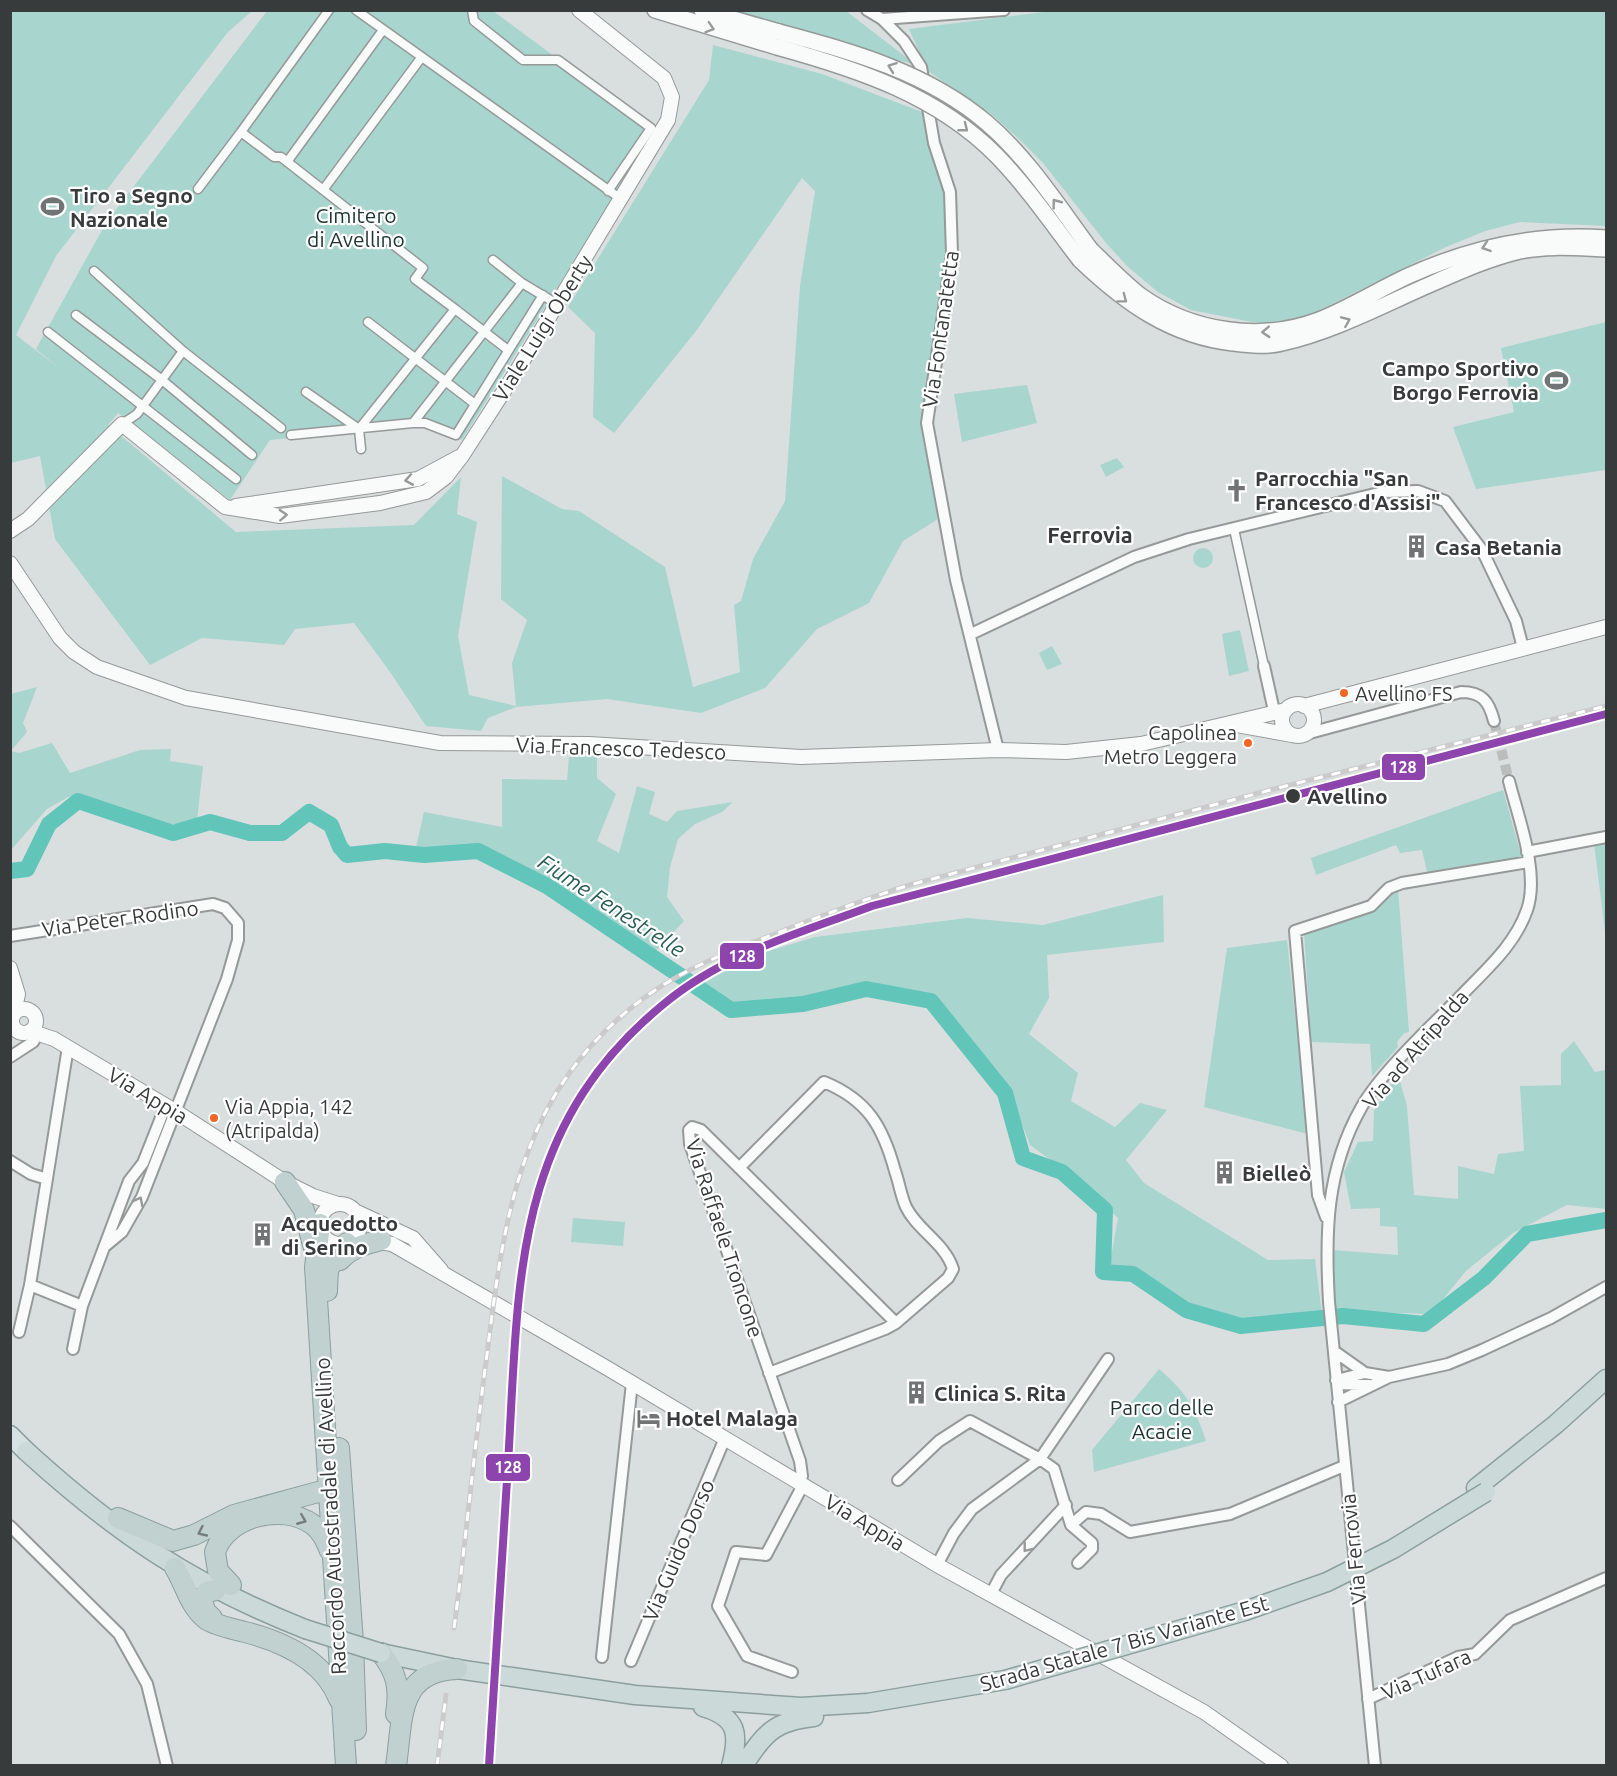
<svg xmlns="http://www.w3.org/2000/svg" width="1617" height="1776" viewBox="0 0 1617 1776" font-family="Ubuntu,sans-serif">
  <rect width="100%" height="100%" fill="#d9dfde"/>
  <path fill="#a9d5cf" d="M 1060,10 L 1606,11 L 1606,226 L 1520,222 L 1485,231 L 1446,247 L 1308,316 L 1274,323 L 1252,322 L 1191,310 L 1158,292 L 1128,267 L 1106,243 L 1043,163 L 1021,141 L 991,114 L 928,71 L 909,29 Z
    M 11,11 L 252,11 L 228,32 L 56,256 L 16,335 L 59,368 L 36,349 L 106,223 L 267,11 L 493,11 L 655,131 L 462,440 L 428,425 L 270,440 L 230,500 L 118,413 L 108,425 L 236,532 L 414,525 L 461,477 L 457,514 L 477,522 L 458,636 L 469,695 L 516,706 L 512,663 L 527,620 L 501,599 L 502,476 L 562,509 L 579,511 L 665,567 L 693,687 L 740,672 L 734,605 L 741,601 L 753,559 L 785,501 L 800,286 L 815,191 L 802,178 L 696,331 L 614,433 L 593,417 L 595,333 L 568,307 L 709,80 L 713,45 L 822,74 L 922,112 L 945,195 L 946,259 L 921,427 L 938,519 L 903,541 L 869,603 L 817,629 L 765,688 L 701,713 L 607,699 L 516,707 L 488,718 L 481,731 L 426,726 L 390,672 L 354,623 L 295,629 L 284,645 L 202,638 L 150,665 L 55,539 L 40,456 L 11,463 Z
    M 735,11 L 846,11 L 915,64 L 885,58 Z
    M 1606,322 L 1606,470 L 1476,489 L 1453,427 L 1514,412 L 1501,348 Z
    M 1027,385 L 1037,423 L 962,442 L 954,394 Z
    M 1117,458 L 1124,467 L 1106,477 L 1100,465 Z
    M1193 558a10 10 0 1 1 20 0a10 10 0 1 1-20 0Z
    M 1240,630 L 1249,671 L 1229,676 L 1222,634 Z
    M 1052,646 L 1062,664 L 1047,670 L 1039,653 Z
    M 37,687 L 23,723 L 27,732 L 11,751 L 19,753 L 52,743 L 70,773 L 140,750 L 171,749 L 170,761 L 203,766 L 197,821 L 162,826 L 83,795 L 68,797 L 47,809 L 11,850 L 11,694 Z
    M 597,756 L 597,778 L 616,794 L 597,841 L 619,853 L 637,786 L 655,792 L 649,814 L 667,822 L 677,811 L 733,802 L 722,812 L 695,824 L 678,839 L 670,867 L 667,897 L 684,921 L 650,957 L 627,942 L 610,926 L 547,886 L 478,851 L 415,852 L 424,812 L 502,827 L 502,779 L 567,780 L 569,757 Z
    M 1503,790 L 1522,858 L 1427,872 L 1422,850 L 1400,853 L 1396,845 L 1316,875 L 1311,858 Z
    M 1606,841 L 1606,940 L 1594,843 Z
    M 1398,889 L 1409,1032 L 1404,1033 L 1397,1042 L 1398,1047 L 1372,1076 L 1370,1044 L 1311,1042 L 1304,932 L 1374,908 Z
    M 1163,895 L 1164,942 L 1047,955 L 1049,998 L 1029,1034 L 1078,1073 L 1071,1101 L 1115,1127 L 1140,1103 L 1167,1110 L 1126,1160 L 1144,1183 L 1268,1260 L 1315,1259 L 1322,1314 L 1243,1321 L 1190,1309 L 1135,1272 L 1109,1268 L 1118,1218 L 1067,1172 L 1030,1145 L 1010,1092 L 934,1000 L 869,988 L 813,999 L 733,1006 L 695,983 L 749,957 L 815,937 L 967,918 L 1043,925 Z
    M 1287,940 L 1308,1134 L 1204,1107 L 1227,948 Z
    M 1574,1041 L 1595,1072 L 1606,1070 L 1606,1209 L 1567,1205 L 1513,1233 L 1466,1271 L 1431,1314 L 1336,1311 L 1332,1250 L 1398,1255 L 1397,1227 L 1380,1226 L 1380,1208 L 1351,1209 L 1344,1172 L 1358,1142 L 1373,1141 L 1374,1111 L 1398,1074 L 1407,1106 L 1414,1195 L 1458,1199 L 1458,1166 L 1494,1174 L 1498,1154 L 1524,1151 L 1520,1086 L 1561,1085 L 1561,1054 Z
    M 573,1218 L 625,1222 L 623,1246 L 571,1242 Z
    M 1159,1369 C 1186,1392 1195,1407 1206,1441 L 1094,1472 L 1092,1450 Z"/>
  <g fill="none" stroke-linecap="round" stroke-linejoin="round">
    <path stroke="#61c5ba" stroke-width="16" d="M 10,871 L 27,869 L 49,824 L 78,801 L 173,833 L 210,822 L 250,833 L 282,833 L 309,812 L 331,825 L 340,847 L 347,855 L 385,851 L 424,855 L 478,851 L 547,886 L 731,1010 L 803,1004 L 866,989 L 931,1001 L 1005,1093 L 1023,1158 L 1062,1172 L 1105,1210 L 1103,1272 L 1133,1274 L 1186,1310 L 1241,1326 L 1343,1316 L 1424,1324 L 1484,1278 L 1527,1234 L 1606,1220"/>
    <path stroke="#b9bebd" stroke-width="10" stroke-dasharray="10 5" stroke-linecap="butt" d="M 1494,721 L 1509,781"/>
    <defs>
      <path id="pedestrian" d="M 329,10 L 241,132 L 274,157 L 281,157 L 423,268 L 415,279 L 455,309 L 359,429
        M 356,10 L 621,199
        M 472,10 L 474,21 L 523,60 L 558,60 L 651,128 L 608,191
        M 287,162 L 383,30
        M 198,189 L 241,132
        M 323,190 L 421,58
        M 493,260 L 522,283 L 557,304
        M 94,271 L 183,351
        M 455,309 L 508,350
        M 76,315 L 162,380 L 252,455
        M 368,322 L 475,404
        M 48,332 L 236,479
        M 306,392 L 359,429 L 361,449
        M 413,423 L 425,423 L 456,435 L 543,295
        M 122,424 L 137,414 L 183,351 L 281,428
        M 291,435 L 413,423 L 522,283
        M 1234,529 L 1264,666"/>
      <path id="minor" d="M 867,10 L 882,19 L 904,41 L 921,67 L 934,143 L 950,192 L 952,254 L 927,423 L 956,580 L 998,750
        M 882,19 L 1004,10
        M 971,634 L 1134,557 L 1189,539 L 1383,492 L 1418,491 L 1445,501 L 1482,550 L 1516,621 L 1523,648
        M 1264,666 L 1274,711
        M 1306,734 L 1461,692 C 1482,692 1489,701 1494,721
        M 1527,852 L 1606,837
        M 10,936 L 213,904 L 225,908 L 238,923 L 238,940 L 227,979 L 142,1197 L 122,1232 L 104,1247
        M 10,1057 L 33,1042 L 38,1034
        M 10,1161 L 31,1174 L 47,1179
        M 739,1168 L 824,1082 C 868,1100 883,1127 895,1171 C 899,1182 901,1196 906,1207 C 917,1230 945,1243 953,1269 L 948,1278 L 896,1323 L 885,1329 L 769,1373
        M 1326,1217 L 1318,1195 L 1295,931 L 1371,906 L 1389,888 L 1402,883 L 1529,862
        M 30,1285 L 82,1306
        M 19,1332 L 30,1285 L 68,1047
        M 73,1349 L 82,1306 L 129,1181 L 143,1163 L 166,1105
        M 1334,1351 L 1365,1373
        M 1336,1380 L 1365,1373 L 1389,1377
        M 1337,1384 L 1369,1385
        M 1338,1402 L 1389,1377 L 1448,1364 L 1482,1350 L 1551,1318 L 1606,1287
        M 898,1480 L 939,1441 L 970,1421 L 1040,1459 L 1054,1469 L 1071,1525 L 1092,1543 L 1092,1549 L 1078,1563
        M 799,1483 L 802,1476 L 800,1461 L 690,1144 L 689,1130 L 692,1127 L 701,1130 L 896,1323
        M 1071,1525 L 1086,1512 L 1101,1514 L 1130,1532 L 1230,1514 L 1344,1466
        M 10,1526 L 119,1634 L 147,1684 L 167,1766
        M 937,1565 L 954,1533 L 972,1509 L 1040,1459 L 1108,1359
        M 991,1594 L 1001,1575 L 1066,1505
        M 602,1657 L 632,1383
        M 631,1661 L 725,1438
        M 792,1672 L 747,1656 L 718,1606 L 736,1552 L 766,1555 L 803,1485
        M 1368,1699 L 1458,1657 L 1475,1654 L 1510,1620 L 1606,1578
        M 1375,1766 L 1329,1302 C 1325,1233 1326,1170 1361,1108 C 1379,1075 1430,1027 1458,999 C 1484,971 1514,947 1527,910 C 1540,873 1518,817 1509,781"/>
      <path id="tertiary" d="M 236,506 L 418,479 L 459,457
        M 10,531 L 28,519 L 122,424 L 225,507 L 280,516 L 380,503 L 426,492 L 446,477 L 462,456 L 513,377 L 668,120 L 672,97 L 664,78 L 579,10
        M 10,563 L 60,638 L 74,652 L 97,667 L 186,698 L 440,743 L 589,744 L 801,757 L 998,750 L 1066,752 L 1141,744 L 1286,710
        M1282 720a16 16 0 1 1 32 0a16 16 0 1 1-32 0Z
        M 1304,706 L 1606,627
        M 1231,724 L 1292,735
        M 10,968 L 18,994 L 14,1013
        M12 1021a12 12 0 1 1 24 0a12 12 0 1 1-24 0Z
        M 30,1031 L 54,1039 L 175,1111 L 285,1182 L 313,1196 L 338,1204
        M320 1224a20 20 0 1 1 40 0a20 20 0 1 1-40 0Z
        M 357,1212 L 413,1238 L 441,1270
        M 373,1241 L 392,1244 L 607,1368 L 937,1565 L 1204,1712 L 1281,1766"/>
      <path id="secondary" d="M 655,10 L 777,47
        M 702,10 L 779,32
        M 1091,250 C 1107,265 1123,282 1141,296 C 1192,332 1261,342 1319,320 C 1349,308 1378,290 1408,276 C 1472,247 1537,233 1606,238
        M 1080,260 C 1124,302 1170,336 1233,343 C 1250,345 1266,347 1282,343 C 1331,332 1377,308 1422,288 C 1454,274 1486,259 1520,251 C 1549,245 1578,248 1606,249"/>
      <path id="primary" d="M 10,1435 L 26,1451"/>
      <path id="trunk" d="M 26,1451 C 116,1533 191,1584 305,1629
        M 1476,1488 L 1556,1424 L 1606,1379
        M 381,1653 L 457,1669 L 635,1695 L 801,1707 L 868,1703 L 1005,1680
        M 703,1707 C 737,1717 740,1733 731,1766
        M 743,1766 C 765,1733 774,1721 814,1717"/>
      <path id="motorway" d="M 285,1182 L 304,1210 L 313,1245
        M 320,1224 L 315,1267 L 346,1766
        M 340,1260 C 351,1248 365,1244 381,1240
        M 327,1291 L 328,1269 L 347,1243
        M 339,1448 L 353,1642 L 356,1730
        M 118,1518 L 173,1541 L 194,1535 L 234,1515 L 318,1492 L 332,1496 L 338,1502
        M 175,1568 C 185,1584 190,1607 206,1619 C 216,1626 234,1629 245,1632 C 284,1642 324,1660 339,1699
        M 231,1585 L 218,1571 L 215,1552 C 227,1516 282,1503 312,1524 C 322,1531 326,1541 330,1551
        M 212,1618 L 205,1611 L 202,1600 L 207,1592 L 216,1590
        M 381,1653 C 397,1673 400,1688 396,1714
        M 396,1766 C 403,1719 397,1671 457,1669"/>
    </defs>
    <use href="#pedestrian" stroke="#959998" stroke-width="11"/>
    <use href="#minor" stroke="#959998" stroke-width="14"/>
    <use href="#tertiary" stroke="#959998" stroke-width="16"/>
    <use href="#secondary" stroke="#959998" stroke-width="18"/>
    <use href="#primary" stroke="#8b9f9d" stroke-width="21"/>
    <use href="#trunk" stroke="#8b9f9d" stroke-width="21"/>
    <use href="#motorway" stroke="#8b9f9d" stroke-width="22"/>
    <use href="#pedestrian" stroke="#f9fafa" stroke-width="8"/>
    <use href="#minor" stroke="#f9fafa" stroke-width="10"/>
    <use href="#tertiary" stroke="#f9fafa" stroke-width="14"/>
    <use href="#secondary" stroke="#f9fafa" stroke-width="15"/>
    <use href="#primary" stroke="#d6e2e1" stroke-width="18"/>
    <use href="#trunk" stroke="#cbdad8" stroke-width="18"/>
    <use href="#motorway" stroke="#c0d1cf" stroke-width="20"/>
    <defs>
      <path id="rail" d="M 454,1628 C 466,1540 474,1451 486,1362 C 504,1219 518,1091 644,998 C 685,968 732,950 780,932 C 824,915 867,898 913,884 L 1286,786 L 1606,706
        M 437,1766 L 446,1695"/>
    </defs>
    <use href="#rail" stroke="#cbcbcb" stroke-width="5"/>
    <use href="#rail" stroke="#fff" stroke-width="3" stroke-dasharray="9" stroke-linecap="butt"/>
    <defs>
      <path id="secondary-bridge" d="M 779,32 C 853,52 927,72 987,123 C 1028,158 1059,207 1091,250
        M 777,47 C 857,69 937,95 997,156 C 1028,188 1053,225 1080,260"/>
      <path id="trunk-bridge" d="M 305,1629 L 381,1653
        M 1005,1680 L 1245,1611 L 1327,1582 L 1393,1549 L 1486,1492"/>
    </defs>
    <use href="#secondary-bridge" stroke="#959998" stroke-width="18" stroke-linecap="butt"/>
    <use href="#trunk-bridge" stroke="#8b9f9d" stroke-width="21" stroke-linecap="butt"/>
    <use href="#secondary-bridge" stroke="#f9fafa" stroke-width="15"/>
    <use href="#trunk-bridge" stroke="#cbdad8" stroke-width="18"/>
    <defs>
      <path id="rail-1" d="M 489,1766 C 495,1665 502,1564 508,1464 C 519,1284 511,1128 665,1003 C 726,953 800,933 872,906 L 1606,714"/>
    </defs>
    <use href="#rail-1" stroke="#fff" stroke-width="12"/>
    <use href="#rail-1" stroke="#8e44ad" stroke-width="8"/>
  </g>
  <defs><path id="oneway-chevron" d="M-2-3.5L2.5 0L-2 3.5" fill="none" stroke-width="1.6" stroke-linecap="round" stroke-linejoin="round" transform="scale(1.5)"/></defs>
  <g stroke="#989a9a">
    <use href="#oneway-chevron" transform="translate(710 28) rotate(18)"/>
    <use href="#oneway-chevron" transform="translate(892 67) rotate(-160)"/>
    <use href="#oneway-chevron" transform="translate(964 128) rotate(38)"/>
    <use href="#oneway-chevron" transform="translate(1056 203) rotate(-127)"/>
    <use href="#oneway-chevron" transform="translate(1486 247) rotate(161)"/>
    <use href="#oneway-chevron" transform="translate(1123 299) rotate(37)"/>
    <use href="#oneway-chevron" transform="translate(1346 321) rotate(-23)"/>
    <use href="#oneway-chevron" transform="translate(1266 332) rotate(177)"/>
    <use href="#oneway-chevron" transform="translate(409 480) rotate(170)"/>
    <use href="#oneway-chevron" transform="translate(283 515) rotate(-3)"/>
    <use href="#oneway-chevron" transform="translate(139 1201) rotate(-62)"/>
    <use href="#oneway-chevron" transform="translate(1027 1548) rotate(128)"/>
  </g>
  <g stroke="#757e7e">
    <use href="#oneway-chevron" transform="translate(302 1520) rotate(22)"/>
    <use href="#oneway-chevron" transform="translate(202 1532) rotate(155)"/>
  </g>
  <defs>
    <symbol id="stadium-bare" viewBox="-9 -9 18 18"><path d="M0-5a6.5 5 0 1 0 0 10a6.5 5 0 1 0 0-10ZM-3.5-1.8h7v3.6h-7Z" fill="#707474" stroke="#fff" stroke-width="2.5" paint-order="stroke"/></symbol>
    <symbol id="church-bare" viewBox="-9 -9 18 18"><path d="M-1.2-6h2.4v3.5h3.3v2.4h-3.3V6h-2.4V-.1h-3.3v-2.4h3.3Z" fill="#707474" stroke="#fff" stroke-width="2.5" paint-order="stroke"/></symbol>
    <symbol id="building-bare" viewBox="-9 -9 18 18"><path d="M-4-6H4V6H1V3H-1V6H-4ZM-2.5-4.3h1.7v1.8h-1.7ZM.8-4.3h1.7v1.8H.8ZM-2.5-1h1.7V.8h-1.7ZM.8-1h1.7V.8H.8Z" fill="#707474" stroke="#fff" stroke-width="2.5" paint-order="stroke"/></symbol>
    <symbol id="hotel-bare" viewBox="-9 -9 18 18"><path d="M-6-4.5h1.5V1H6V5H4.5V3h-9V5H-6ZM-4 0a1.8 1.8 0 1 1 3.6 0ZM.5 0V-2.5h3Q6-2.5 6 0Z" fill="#707474" stroke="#fff" stroke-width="2.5" paint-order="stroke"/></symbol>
  </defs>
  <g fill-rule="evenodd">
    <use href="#stadium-bare" x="36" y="190" width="33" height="33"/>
    <use href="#stadium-bare" x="1540" y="364" width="33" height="33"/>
    <use href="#church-bare" x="1220" y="474" width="33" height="33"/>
    <use href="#building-bare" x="1400" y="530" width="33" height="33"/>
    <use href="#building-bare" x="1208" y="1156" width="33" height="33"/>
    <use href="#building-bare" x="246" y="1218" width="33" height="33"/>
    <use href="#building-bare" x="900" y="1376" width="33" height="33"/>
    <use href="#hotel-bare" x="632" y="1402" width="33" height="33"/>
  </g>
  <g fill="#f26522" stroke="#fff" stroke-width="2">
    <circle cx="1344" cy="693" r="5"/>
    <circle cx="1248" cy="743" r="5"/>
    <circle cx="214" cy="1118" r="5"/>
  </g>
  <circle fill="#373b3b" stroke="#fff" stroke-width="2" cx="1293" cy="796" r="8"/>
  <g text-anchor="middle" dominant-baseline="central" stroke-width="4.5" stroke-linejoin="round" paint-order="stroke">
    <g font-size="20" fill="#373b3b" stroke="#fff" text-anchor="start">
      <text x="1355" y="693">Avellino FS</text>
      <text x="1237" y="732" text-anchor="end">Capolinea<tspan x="1237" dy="24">Metro Leggera</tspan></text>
      <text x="225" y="1106">Via Appia, 142<tspan x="225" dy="24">(Atripalda)</tspan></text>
    </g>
    <g font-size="21" font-weight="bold" fill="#373b3b" stroke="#fff" text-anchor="start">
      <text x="70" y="195">Tiro a Segno<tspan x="70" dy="24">Nazionale</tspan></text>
      <text x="1539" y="368" text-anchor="end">Campo Sportivo<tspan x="1539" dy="24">Borgo Ferrovia</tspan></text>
      <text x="1255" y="478">Parrocchia "San<tspan x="1255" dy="24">Francesco d'Assisi"</tspan></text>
      <text x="1435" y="547">Casa Betania</text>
      <text x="1242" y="1173">Bielleò</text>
      <text x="281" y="1223">Acquedotto<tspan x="281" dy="24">di Serino</tspan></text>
      <text x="934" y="1393">Clinica S. Rita</text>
      <text x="666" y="1418">Hotel Malaga</text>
    </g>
    <g font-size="21" fill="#1d3430" stroke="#fff">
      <text x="356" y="215">Cimitero<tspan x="356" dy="24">di Avellino</tspan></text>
      <text x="1162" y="1407">Parco delle<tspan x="1162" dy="24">Acacie</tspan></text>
    </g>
    <g font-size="21" fill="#373b3b" stroke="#fff">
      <text transform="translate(542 328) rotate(-58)">Viale Luigi Oberty</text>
      <text transform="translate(940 329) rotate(-82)">Via Fontanatetta</text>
      <text transform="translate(621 748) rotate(2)">Via Francesco Tedesco</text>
      <text transform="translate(120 918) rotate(-8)">Via Peter Rodino</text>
      <text transform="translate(1415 1049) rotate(-49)">Via ad Atripalda</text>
      <text transform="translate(148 1095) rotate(31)">Via Appia</text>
      <text transform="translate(725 1238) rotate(72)">Via Raffaele Troncone</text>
      <text transform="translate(330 1516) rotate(-93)">Raccordo Autostradale di Avellino</text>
      <text transform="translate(865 1522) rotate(31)">Via Appia</text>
      <text transform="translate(1353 1549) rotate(-96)">Via Ferrovia</text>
      <text transform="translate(678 1550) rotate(-67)">Via Guido Dorso</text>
      <text transform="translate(1124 1643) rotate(-16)">Strada Statale 7 Bis Variante Est</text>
      <text transform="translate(1426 1674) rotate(-24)">Via Tufara</text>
    </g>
    <g font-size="21" font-weight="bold" fill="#373b3b" stroke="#fff" text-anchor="start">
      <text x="1307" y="796">Avellino</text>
    </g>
    <g font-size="22" font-weight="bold" fill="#373b3b" stroke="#fff">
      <text x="1090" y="534">Ferrovia</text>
    </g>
    <g font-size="22" font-style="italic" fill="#285e57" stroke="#fff">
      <text transform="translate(612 905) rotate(33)">Fiume Fenestrelle</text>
    </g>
  </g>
  <g stroke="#fff" stroke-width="2">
    <rect x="1381" y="753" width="45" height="28" rx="6" fill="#8e44ad"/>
    <rect x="719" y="942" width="46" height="28" rx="6" fill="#8e44ad"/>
    <rect x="485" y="1453" width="46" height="29" rx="6" fill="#8e44ad"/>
  </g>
  <g font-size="16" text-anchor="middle" font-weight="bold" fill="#fff">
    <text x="1403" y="773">128</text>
    <text x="742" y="962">128</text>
    <text x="508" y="1473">128</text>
  </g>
  <rect width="1617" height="1776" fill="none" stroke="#373b3b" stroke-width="24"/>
</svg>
